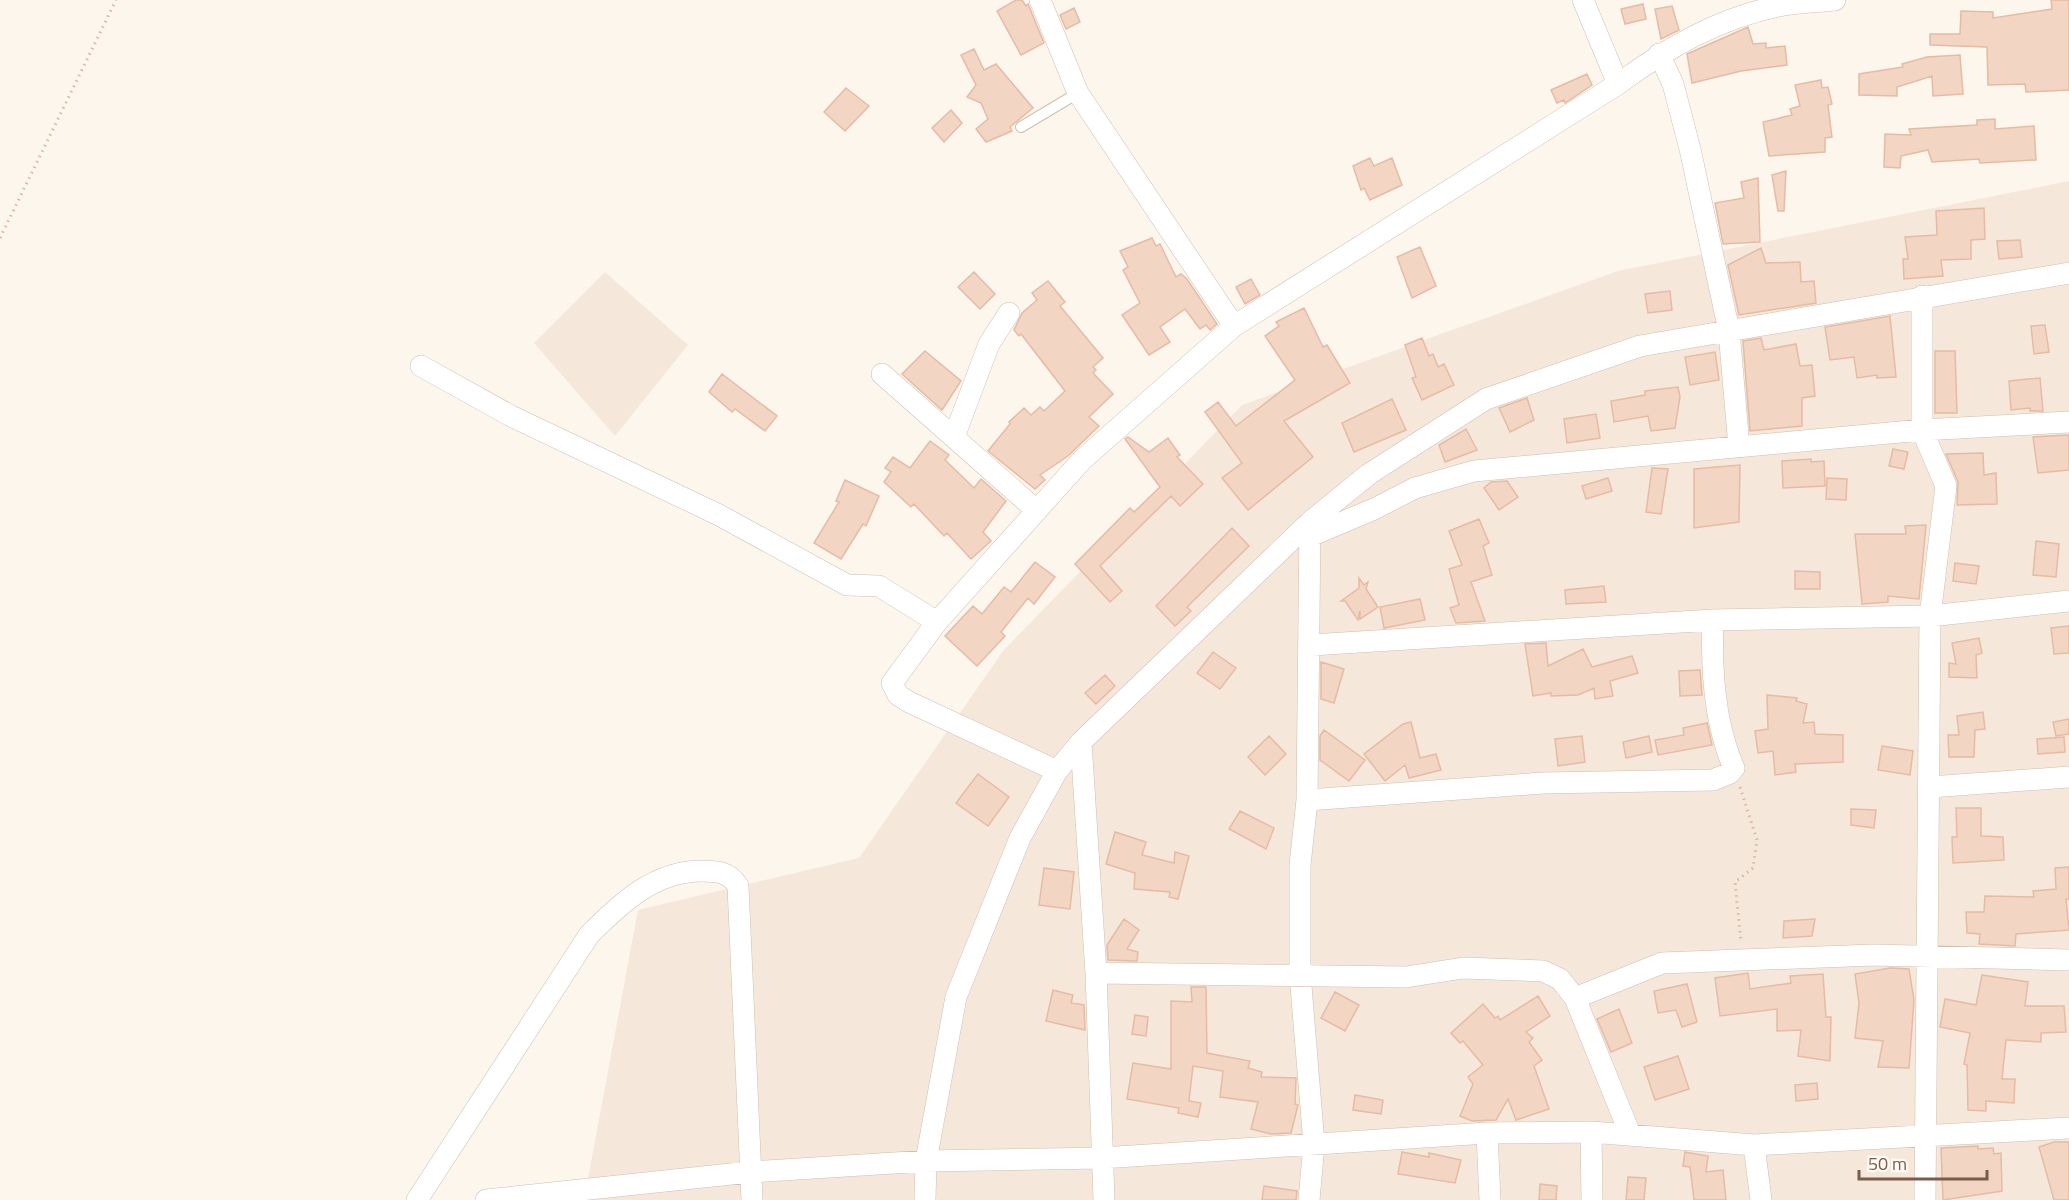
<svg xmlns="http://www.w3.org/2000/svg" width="2069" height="1200" viewBox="0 0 2069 1200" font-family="'Titillium Web',sans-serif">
  <rect width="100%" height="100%" fill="#fdf6ec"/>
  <path fill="#f5e8da" d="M 2069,181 L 2069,1200 L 584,1200 L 638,910 L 859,858 L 1003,651 L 1242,405 L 1618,271 Z
    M 605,272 L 688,345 L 615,436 L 534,343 Z"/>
  <path fill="#f3d5c3" stroke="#e6bba3" stroke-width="1.5" d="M 1016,0 L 1022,0 L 1026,6 L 1028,4 L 1044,43 L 1021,55 L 997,11 Z
    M 2051,0 L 2069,0 L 2069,90 L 2026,92 L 2025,84 L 1988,85 L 1987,47 L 1930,45 L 1930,34 L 1960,34 L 1961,11 L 1993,12 L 1993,18 L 2052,9 Z
    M 1643,4 L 1646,19 L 1625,24 L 1621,9 Z
    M 1672,6 L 1679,30 L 1661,39 L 1655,9 Z
    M 1074,8 L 1080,22 L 1066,29 L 1060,15 Z
    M 1748,27 L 1753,44 L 1766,43 L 1766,48 L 1785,46 L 1787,65 L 1741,71 L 1692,83 L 1687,54 Z
    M 974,49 L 984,70 L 996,64 L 1033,108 L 1010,127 L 1012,131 L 986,142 L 976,129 L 988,119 L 981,103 L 967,97 L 976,85 L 961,55 Z
    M 1960,55 L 1963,94 L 1933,96 L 1932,76 L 1897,87 L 1897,96 L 1859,95 L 1859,74 L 1903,67 L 1902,64 L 1927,57 Z
    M 1587,74 L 1592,85 L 1565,103 L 1564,100 L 1557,103 L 1551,90 Z
    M 1821,80 L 1822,88 L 1828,87 L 1832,104 L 1828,105 L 1832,137 L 1825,138 L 1825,152 L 1769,156 L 1763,122 L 1792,115 L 1790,109 L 1800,106 L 1795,85 Z
    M 846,88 L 869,106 L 845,131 L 824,112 Z
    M 951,110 L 962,123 L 944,142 L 932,128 Z
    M 1995,119 L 1995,129 L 2034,126 L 2036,160 L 1980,163 L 1979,159 L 1932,162 L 1928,150 L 1901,156 L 1900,168 L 1884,167 L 1885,134 L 1911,135 L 1909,129 L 1977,125 L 1977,120 Z
    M 1370,158 L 1374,166 L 1392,158 L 1402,185 L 1370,200 L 1364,188 L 1361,190 L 1353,166 Z
    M 1786,171 L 1784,211 L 1778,211 L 1772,175 Z
    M 1758,178 L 1760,242 L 1723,244 L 1715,203 L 1744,198 L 1741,182 Z
    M 1984,208 L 1985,239 L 1971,240 L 1971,259 L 1941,260 L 1943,276 L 1904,279 L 1903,259 L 1908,259 L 1905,237 L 1937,235 L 1936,211 Z
    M 1152,238 L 1156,246 L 1160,244 L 1176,277 L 1181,274 L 1187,279 L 1217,324 L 1210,330 L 1206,325 L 1200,329 L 1185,309 L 1160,327 L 1170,342 L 1149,355 L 1122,315 L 1140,303 L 1123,270 L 1128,267 L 1120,251 Z
    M 2020,240 L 2022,257 L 1999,259 L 1997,241 Z
    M 1420,247 L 1436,286 L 1412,298 L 1397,257 Z
    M 1761,248 L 1766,263 L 1800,262 L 1801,282 L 1814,281 L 1816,303 L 1739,315 L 1728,265 Z
    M 974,272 L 995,294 L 980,309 L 958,287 Z
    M 1251,279 L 1260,295 L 1245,304 L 1236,287 Z
    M 1048,281 L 1065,302 L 1060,306 L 1103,358 L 1093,367 L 1096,370 L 1093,373 L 1113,394 L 1089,417 L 1099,426 L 1068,456 L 1040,475 L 1045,480 L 1035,489 L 988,451 L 1010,424 L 1009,422 L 1024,408 L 1031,415 L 1040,407 L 1044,411 L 1065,391 L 1021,334 L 1019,336 L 1014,330 L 1022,313 L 1037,300 L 1032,293 Z
    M 1670,291 L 1672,310 L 1648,313 L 1645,294 Z
    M 1304,308 L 1323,347 L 1327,345 L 1350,383 L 1284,421 L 1313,457 L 1248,510 L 1222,478 L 1242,463 L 1205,412 L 1218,402 L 1236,426 L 1295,380 L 1265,336 L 1279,326 L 1276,322 Z
    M 1890,316 L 1896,377 L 1877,378 L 1877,375 L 1857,378 L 1854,357 L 1830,360 L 1825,327 Z
    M 2045,325 L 2049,352 L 2034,354 L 2031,326 Z
    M 1422,338 L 1429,356 L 1433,354 L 1438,367 L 1444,364 L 1454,385 L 1422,400 L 1412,378 L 1416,377 L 1405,345 Z
    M 1761,338 L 1764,350 L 1796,344 L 1800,366 L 1812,365 L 1815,396 L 1802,398 L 1802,426 L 1750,431 L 1743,341 Z
    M 925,351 L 961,381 L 942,410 L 902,374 Z
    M 1935,351 L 1955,351 L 1957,413 L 1935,413 Z
    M 1715,352 L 1719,380 L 1690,385 L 1685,357 Z
    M 722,374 L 777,416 L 765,431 L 735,409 L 732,412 L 709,392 Z
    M 2040,378 L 2043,411 L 2030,411 L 2030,408 L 2011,410 L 2009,381 Z
    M 1678,387 L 1680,397 L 1675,428 L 1651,431 L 1648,416 L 1614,422 L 1611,401 L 1645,395 L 1645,391 Z
    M 1527,398 L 1534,420 L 1510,432 L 1499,408 Z
    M 1392,399 L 1406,430 L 1354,452 L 1342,423 Z
    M 1596,414 L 1600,438 L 1567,443 L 1564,419 Z
    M 1466,429 L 1477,450 L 1445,462 L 1439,445 Z
    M 2069,435 L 2069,470 L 2038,473 L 2033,437 Z
    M 1128,437 L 1149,452 L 1168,438 L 1180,455 L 1177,457 L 1203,484 L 1180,506 L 1171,496 L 1100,566 L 1122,591 L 1110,602 L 1075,564 L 1130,508 L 1134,512 L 1160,487 L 1125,439 Z
    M 930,441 L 949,455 L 945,460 L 974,488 L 981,479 L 1006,501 L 983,532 L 991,541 L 971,559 L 947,533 L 944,536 L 914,504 L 911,507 L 884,482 L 891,472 L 885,468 L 893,457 L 910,468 Z
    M 1893,449 L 1908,452 L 1904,469 L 1889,466 Z
    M 1983,453 L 1984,475 L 1996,473 L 1997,504 L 1957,505 L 1958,482 L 1946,454 Z
    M 1811,459 L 1811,462 L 1824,461 L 1825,486 L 1783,488 L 1782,461 Z
    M 1740,465 L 1739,522 L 1694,528 L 1694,469 Z
    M 1652,468 L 1668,469 L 1661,514 L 1646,512 Z
    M 1608,478 L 1612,491 L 1586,499 L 1582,486 Z
    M 1827,478 L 1847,479 L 1846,500 L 1826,499 Z
    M 845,480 L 879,496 L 866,526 L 863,524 L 841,559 L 814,543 L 839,502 L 836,501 Z
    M 1507,481 L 1518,497 L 1499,510 L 1484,488 L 1491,482 Z
    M 1479,519 L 1489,543 L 1483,546 L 1492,575 L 1471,582 L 1485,621 L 1456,623 L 1450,608 L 1459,605 L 1449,569 L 1462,565 L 1449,531 Z
    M 1926,525 L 1919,599 L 1888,596 L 1888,602 L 1862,604 L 1855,534 L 1906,534 L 1905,526 Z
    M 1232,528 L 1249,546 L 1187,607 L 1191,611 L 1175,626 L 1156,606 Z
    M 2036,541 L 2059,544 L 2056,577 L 2033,575 Z
    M 1035,562 L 1055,577 L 1034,604 L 1028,598 L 1001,632 L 1005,636 L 977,666 L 945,636 L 973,606 L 982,614 L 1004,587 L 1011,592 Z
    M 1955,563 L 1979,566 L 1976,584 L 1953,581 Z
    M 1795,571 L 1820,572 L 1820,589 L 1795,589 Z
    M 1359,578 L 1364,585 L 1368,582 L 1366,589 L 1378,607 L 1360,619 L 1360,611 L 1358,620 L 1345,601 L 1341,601 L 1359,588 Z
    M 1604,586 L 1606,602 L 1566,604 L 1565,590 Z
    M 1420,599 L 1425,620 L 1384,628 L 1380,607 Z
    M 2069,626 L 2069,653 L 2054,654 L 2051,628 Z
    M 1979,638 L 1982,653 L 1976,655 L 1977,678 L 1949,677 L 1949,663 L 1956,664 L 1952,643 Z
    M 1546,643 L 1548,666 L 1583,649 L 1592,667 L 1632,656 L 1638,673 L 1610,681 L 1613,696 L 1595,699 L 1594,688 L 1578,695 L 1551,696 L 1551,693 L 1533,696 L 1525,644 Z
    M 1213,652 L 1236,668 L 1220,689 L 1197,673 Z
    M 1321,662 L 1344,669 L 1334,703 L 1321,699 Z
    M 1700,670 L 1702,695 L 1680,696 L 1679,671 Z
    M 1105,675 L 1115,686 L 1096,704 L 1085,693 Z
    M 1767,695 L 1797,698 L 1796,701 L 1807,704 L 1803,723 L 1814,722 L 1815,734 L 1843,735 L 1843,762 L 1795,764 L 1796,772 L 1775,775 L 1773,751 L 1758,753 L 1755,731 L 1768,729 Z
    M 1983,712 L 1985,729 L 1975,730 L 1974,757 L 1949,757 L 1948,735 L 1959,735 L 1957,716 Z
    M 2069,719 L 2069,734 L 2056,736 L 2053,722 Z
    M 1411,722 L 1420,758 L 1436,754 L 1441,770 L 1409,778 L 1405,765 L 1385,781 L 1364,754 L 1403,724 Z
    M 1707,723 L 1712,745 L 1658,755 L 1655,740 L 1684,735 L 1683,728 Z
    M 1324,730 L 1365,760 L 1349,781 L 1320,760 L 1320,736 Z
    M 1269,736 L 1286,754 L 1265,775 L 1248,757 Z
    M 1582,736 L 1585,762 L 1558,766 L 1555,739 Z
    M 1649,736 L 1652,752 L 1626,758 L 1623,742 Z
    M 2064,737 L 2065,752 L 2038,754 L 2037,739 Z
    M 1882,746 L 1913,751 L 1910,775 L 1878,770 Z
    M 978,774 L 1009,797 L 988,826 L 956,803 Z
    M 1956,808 L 1981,808 L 1981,836 L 2003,837 L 2004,860 L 1953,863 L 1952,837 L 1957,837 Z
    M 1851,809 L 1876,810 L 1874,828 L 1851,825 Z
    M 1240,811 L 1274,828 L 1266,849 L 1229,829 Z
    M 1115,832 L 1146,842 L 1142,855 L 1174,863 L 1175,852 L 1189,856 L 1178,899 L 1169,897 L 1170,892 L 1134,889 L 1135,873 L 1106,864 Z
    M 2069,867 L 2069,899 L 2066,899 L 2069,930 L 2016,934 L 2015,946 L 1979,944 L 1980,934 L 1967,933 L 1966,912 L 1984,912 L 1985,896 L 2034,897 L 2033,891 L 2056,889 L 2055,868 Z
    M 1044,868 L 1074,872 L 1070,909 L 1039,905 Z
    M 1124,919 L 1139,930 L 1127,949 L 1138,952 L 1137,961 L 1108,960 L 1107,945 Z
    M 1815,919 L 1812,936 L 1783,938 L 1784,921 Z
    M 1890,968 L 1909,969 L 1914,1000 L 1909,1068 L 1878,1067 L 1883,1041 L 1855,1038 L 1859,1003 L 1855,974 Z
    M 1748,973 L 1750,989 L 1791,983 L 1790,976 L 1823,974 L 1826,1017 L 1831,1017 L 1830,1061 L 1798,1056 L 1801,1030 L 1777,1031 L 1777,1009 L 1720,1016 L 1715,978 Z
    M 1982,975 L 2028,982 L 2025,1006 L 2064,1006 L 2066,1032 L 2041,1033 L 2041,1042 L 2006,1040 L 2002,1079 L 2015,1079 L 2014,1103 L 1986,1101 L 1986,1111 L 1968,1110 L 1967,1065 L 1964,1064 L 1970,1033 L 1940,1027 L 1945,999 L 1976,1005 Z
    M 1687,984 L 1697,1022 L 1682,1027 L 1676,1010 L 1658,1013 L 1654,991 Z
    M 1191,987 L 1206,987 L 1207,1053 L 1250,1061 L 1248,1068 L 1262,1072 L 1261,1077 L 1296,1078 L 1295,1104 L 1298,1105 L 1291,1133 L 1271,1134 L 1251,1129 L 1258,1102 L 1220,1097 L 1223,1071 L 1193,1066 L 1189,1101 L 1201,1103 L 1198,1117 L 1178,1113 L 1179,1108 L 1127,1099 L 1133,1063 L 1171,1069 L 1171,1001 L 1192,1002 Z
    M 1053,990 L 1073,995 L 1071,1003 L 1084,1005 L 1085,1030 L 1046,1021 Z
    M 1335,992 L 1359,1005 L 1345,1031 L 1321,1018 Z
    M 1538,996 L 1550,1016 L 1526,1032 L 1533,1038 L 1529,1042 L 1542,1060 L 1534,1066 L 1549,1109 L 1516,1120 L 1508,1099 L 1496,1120 L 1472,1121 L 1460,1116 L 1473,1084 L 1468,1077 L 1483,1065 L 1463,1041 L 1460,1043 L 1451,1033 L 1483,1004 L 1495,1018 L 1498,1016 L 1500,1020 Z
    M 1619,1009 L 1632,1043 L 1611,1052 L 1597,1019 Z
    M 1135,1015 L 1148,1017 L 1146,1036 L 1132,1034 Z
    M 1678,1056 L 1689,1089 L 1655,1100 L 1644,1067 Z
    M 1817,1083 L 1818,1099 L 1796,1101 L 1795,1085 Z
    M 1355,1095 L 1383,1100 L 1381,1114 L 1353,1110 Z
    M 2054,1142 L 2069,1142 L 2069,1200 L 2054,1200 L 2039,1147 Z
    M 1978,1146 L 1978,1149 L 1993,1148 L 1994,1154 L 2001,1153 L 2002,1191 L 1943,1200 L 1941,1148 Z
    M 1402,1152 L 1429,1157 L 1429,1153 L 1461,1160 L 1455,1183 L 1398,1174 Z
    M 1685,1152 L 1708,1156 L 1706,1172 L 1723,1170 L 1726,1200 L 1694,1200 L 1690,1167 L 1683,1166 Z
    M 1628,1177 L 1646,1178 L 1644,1200 L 1626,1200 Z
    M 1540,1184 L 1557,1186 L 1556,1200 L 1539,1200 Z
    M 1264,1186 L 1297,1191 L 1296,1200 L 1262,1200 Z"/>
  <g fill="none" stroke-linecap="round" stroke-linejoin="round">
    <defs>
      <path id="service" d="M 1021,127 L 1078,93"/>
      <path id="minor" d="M 1040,0 L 1078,93 L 1234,326
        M 1583,0 L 1618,84
        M 1659,54 L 1673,84 L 1690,149 L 1729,331 L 1739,447
        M 1922,296 L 1922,430 L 1946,486 L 1930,616 L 1925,1200
        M 421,366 L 511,416 L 719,515 L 847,585 L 879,586 L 937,622
        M 882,374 L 1036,510
        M 954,437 L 989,344 L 1009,313
        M 1310,536 L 1374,509 L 1415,488 L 1474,471 L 1922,430 L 2069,422
        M 1311,645 L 1713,620 L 1930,616 L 2069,601
        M 1081,742 L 1096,973 L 1104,1200
        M 1057,771 L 909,702 L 898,695 L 892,683 L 937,622 L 1082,460 L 1234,326 L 1618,84 C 1667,48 1719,18 1779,6 C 1797,2 1816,2 1835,0
        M 1930,787 L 2069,777
        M 1307,800 L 1543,783 L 1713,780 L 1730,773 L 1734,768 C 1714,723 1711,669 1713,620
        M 1096,973 L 1406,977 L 1463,968 L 1543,971 L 1560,979 L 1575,998 L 1662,963 L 1874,955 L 2069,960
        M 1575,998 L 1630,1134
        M 1591,1132 L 1592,1200
        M 1487,1133 L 1490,1200
        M 1754,1145 L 1761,1200
        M 417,1200 L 589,935 C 621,903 654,871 702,871 C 718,871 729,872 738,886 L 752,1200
        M 486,1200 L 750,1172 L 926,1161 L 1101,1158 L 1487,1133 L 1591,1132 L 1754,1145 L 2069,1128
        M 925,1200 L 926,1161 L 956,997 L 1020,838 L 1057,771 L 1081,742 L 1310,522 L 1369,474 L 1486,399 L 1640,346 L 2069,273
        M 1309,1200 L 1314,1144 L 1300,974 L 1300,865 L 1307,800 L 1310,524"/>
    </defs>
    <use href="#service" stroke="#d1beb0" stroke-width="12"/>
    <use href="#minor" stroke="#d1beb0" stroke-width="22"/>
    <path stroke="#d9b8a5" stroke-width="3" stroke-dasharray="1.5 4.5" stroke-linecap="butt" d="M 0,238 L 116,0
      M 1740,787 L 1757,840 L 1753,868 L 1735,882 L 1741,941"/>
    <use href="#service" stroke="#fff" stroke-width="10"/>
    <use href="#minor" stroke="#fff" stroke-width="21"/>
  </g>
  <path d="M1859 1170v9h128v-9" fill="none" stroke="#7a5c4d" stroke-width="3"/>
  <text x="1868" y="1170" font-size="18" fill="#7a5c4d" stroke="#fffaf3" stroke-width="4.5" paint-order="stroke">50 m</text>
</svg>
